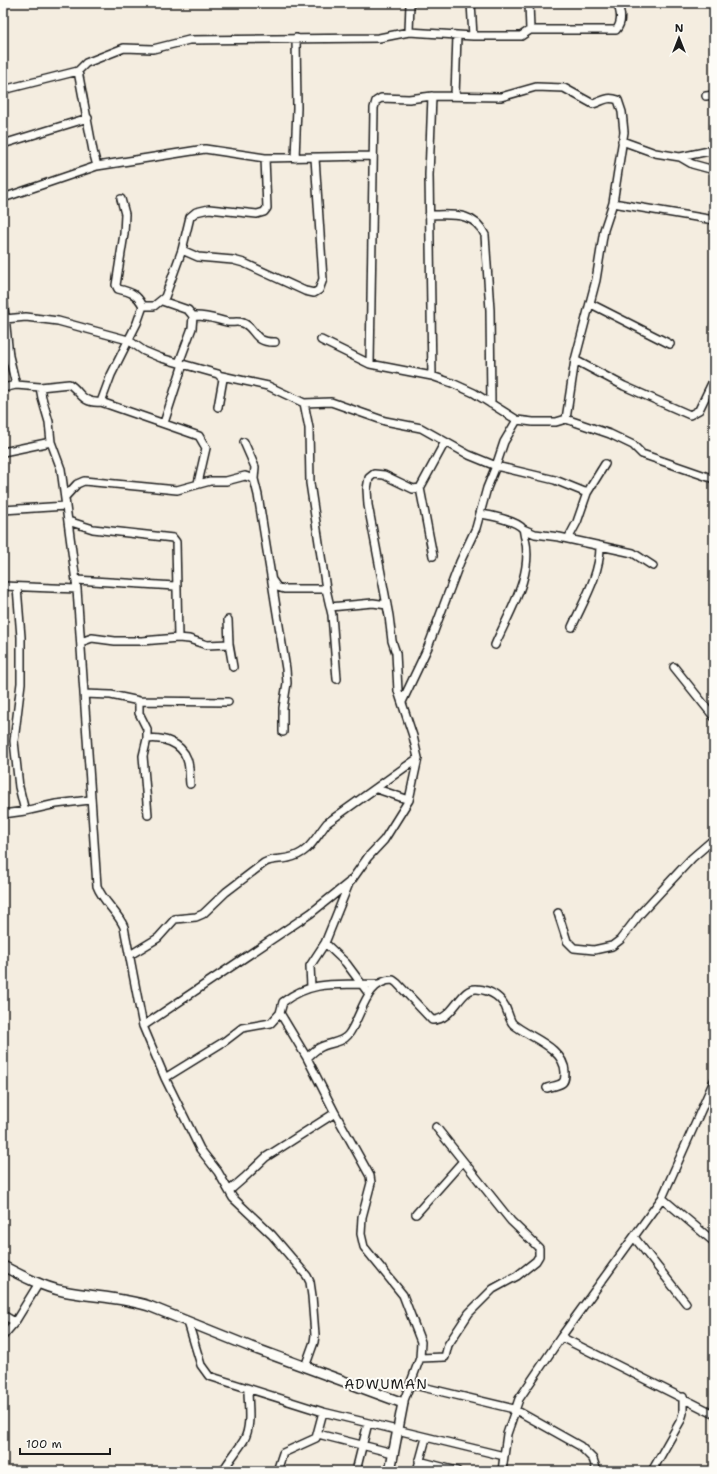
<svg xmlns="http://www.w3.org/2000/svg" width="717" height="1474" viewBox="0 0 717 1474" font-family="'Shantell Sans',sans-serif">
  <rect width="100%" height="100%" fill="#f4ede0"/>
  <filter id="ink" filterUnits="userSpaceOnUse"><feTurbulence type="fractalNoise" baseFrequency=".025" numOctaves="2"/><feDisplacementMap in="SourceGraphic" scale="8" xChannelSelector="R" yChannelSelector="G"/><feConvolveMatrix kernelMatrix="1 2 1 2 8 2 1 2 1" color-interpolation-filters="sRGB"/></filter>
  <g filter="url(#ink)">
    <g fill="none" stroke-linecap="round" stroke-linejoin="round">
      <defs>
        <path id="street" d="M 471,3 L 473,36
          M 530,30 L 616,30 C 623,22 621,12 617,3
          M 409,32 L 410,3
          M 78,71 L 93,151 L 97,166 L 205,149 L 265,158 L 372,156
          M 3,90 L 78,71 L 86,63 L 124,48 L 153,49 L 189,40 L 379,38 L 409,32 L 473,36 L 521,36 L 530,30 L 529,3
          M 455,96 L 457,35
          M 706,96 L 714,95
          M 622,141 L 655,153 L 680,157 L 692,164 L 714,170
          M 3,144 L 88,118
          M 680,157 L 714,150
          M 295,158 L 297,108 L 296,38
          M 3,198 L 97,166
          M 121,199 L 125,214 L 124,234 L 116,285 L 118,289 C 131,292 137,294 143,306
          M 613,203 L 714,220
          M 429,215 C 451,215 474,211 485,235 L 490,310 L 491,404
          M 182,250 L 198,257 L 233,260 L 244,263 L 305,291 L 314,293 L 319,290 L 323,279 L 315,158
          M 3,297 L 9,356 L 16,385
          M 162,301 L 188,310 L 193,316 L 192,328 L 179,363
          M 591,304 L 670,344
          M 193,316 C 206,315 215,319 227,322 C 232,323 238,321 243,323 C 256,328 253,343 275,342
          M 5,319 L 26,317 L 58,321 L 128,340 L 144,351 L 161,358 L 218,374 L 223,379 L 218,407
          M 321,340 L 370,364 L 432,376 L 452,383 L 474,393 L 517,420 L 533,422 L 556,422 L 566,419 L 610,434 L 633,445 L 642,454 L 714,479
          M 575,360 L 624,386 L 690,415 L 699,410 L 714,379
          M 370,364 L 374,108 L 376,101 L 381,98 L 409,99 L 432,96 L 501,97 L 536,87 L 564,88 L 593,104 C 603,101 607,96 618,100 L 622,112 L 624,132 L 613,203 L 604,230 L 596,280 L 575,360 L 566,419
          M 222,376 L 268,386 L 304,403 L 331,402 L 385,421 L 421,428 L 469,455 L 496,466 L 504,442 L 517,420
          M 432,376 L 429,175 L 432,96
          M 3,388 L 16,385 L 40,387
          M 101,402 L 111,375 L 137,323 L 143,306 L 154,306 L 165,297 L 182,250 L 190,217 L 196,212 L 209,209 L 257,214 L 264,212 L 267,208 L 265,158
          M 304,403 L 309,428 L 310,483 L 326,589
          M 164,423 L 183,364
          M 244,442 L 255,467 L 254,479
          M 3,452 L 51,442
          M 198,483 L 206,448 L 199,436 L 101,402 C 81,404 80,390 69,384 L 40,387 L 42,398 L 49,422 L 51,442 L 61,469 L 77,589 L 97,886 C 103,902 118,912 124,927 L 143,1026 L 165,1078 L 200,1149 L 218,1172 L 233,1198 L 272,1235 L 307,1276 L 310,1282 L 312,1296 L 315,1335 L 314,1342 L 305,1367
          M 420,488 L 433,556
          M 65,497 L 77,484 L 84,481 L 177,490 L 210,481 L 226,481 L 245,476 L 254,479 L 258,495 L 286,669 L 287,683 L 283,708 L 283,732
          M 3,510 L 66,506
          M 480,514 C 490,515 517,521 523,529 C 524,531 524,536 525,538 C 534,575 509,612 495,645
          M 68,521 L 93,529 L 173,538 L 176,542 L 178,638
          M 523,529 L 535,534 L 559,537 L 633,553 L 653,566
          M 568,539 L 577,522 L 587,493 L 605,464
          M 76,580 L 175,586
          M 272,580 L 277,587 L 284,589 L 326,589 L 332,615 L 337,679
          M 3,586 L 77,589
          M 17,587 L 21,637 L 21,683 L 14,741 L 19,787 L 25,811
          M 330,607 L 373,603 L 387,605
          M 228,620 L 229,644 L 233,667
          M 572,627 C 583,602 600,575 600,547
          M 81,642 L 92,638 L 115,641 L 142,641 L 178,638 L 189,639 L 207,645 L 229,644
          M 674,667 L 714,717
          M 84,694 L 111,695 L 139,701 L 228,702
          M 139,701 L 139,713 L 147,729 L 147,739 L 143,756 L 148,815
          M 402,702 L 428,647 L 460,562 L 476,528 L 487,488 L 496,466 L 555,480 L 587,493
          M 147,739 C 162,737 181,742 187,759 C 190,766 189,776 190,784
          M 377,789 L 409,800
          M 3,814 L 25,811 L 56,804 L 90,800
          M 558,913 L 567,941 L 574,948 L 594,950 L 612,946 L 620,940 L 640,914 L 692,858 L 714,839
          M 325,943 L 346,963 L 369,994
          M 130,955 L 158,938 L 175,919 L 196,917 L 203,914 L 226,892 L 264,863 C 272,858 280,860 288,858 C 309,854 315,838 327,823 L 418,758
          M 311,987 L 310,966 L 325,943 L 350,881
          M 143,1026 L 311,913 L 351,881 L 368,857 L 384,840 L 409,800 L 418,758 L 413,736 L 398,691 L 396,653 L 392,641 L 389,616 L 368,505 L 367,489 L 369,478 L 374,474 L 384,475 L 413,489 L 420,488 L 445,442
          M 307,1058 C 311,1054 315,1050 319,1048 C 328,1042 341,1044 348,1035 C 362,1017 365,980 393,980 L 397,983 L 432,1020 C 454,1021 460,987 477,989 C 491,990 503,998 507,1011 C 509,1015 510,1021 513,1024 C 528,1037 564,1047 565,1072 C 565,1076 565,1081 562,1083 C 558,1086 552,1086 547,1088
          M 165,1078 L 225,1041 L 242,1028 L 271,1023 L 280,1013 L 283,1002 C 315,978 341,986 378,984
          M 335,1113 L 370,1176 L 371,1183 L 362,1217 L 361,1234 L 364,1247 L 403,1295 L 421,1342 L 420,1358 L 403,1403
          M 229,1191 L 244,1178 L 266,1157 L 335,1113 L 307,1058 L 280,1013
          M 662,1198 L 714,1242
          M 416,1214 L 463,1161
          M 634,1237 L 686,1303
          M 3,1315 L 15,1322
          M 188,1322 L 201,1365 L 209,1376 L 323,1412 L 504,1456
          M 3,1336 L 15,1322 L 39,1283
          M 561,1337 L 714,1414
          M 420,1358 L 445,1357 L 448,1345 L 469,1313 L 493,1289 L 517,1276 L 536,1261 L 539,1256 L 539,1248 L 511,1221 L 436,1127
          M 410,1384 L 514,1409 L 580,1446 L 593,1459 L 597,1471
          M 318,1434 L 393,1453
          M 419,1461 L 457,1471
          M 223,1471 C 229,1460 238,1450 244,1440 C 252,1426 248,1405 248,1390
          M 277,1471 L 283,1453 L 316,1438 L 323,1412
          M 356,1471 L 368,1423
          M 417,1471 L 426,1438
          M 502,1471 L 507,1434 L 519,1399 L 561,1337 L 662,1198 L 714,1081
          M 652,1471 L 681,1420 L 683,1413 L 683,1397"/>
        <path id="secondary" d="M 3,1266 C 22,1276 43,1287 63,1291 C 92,1297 121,1297 149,1306 L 251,1347 L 403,1403 L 390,1471"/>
      </defs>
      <use href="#street" stroke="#1c1c1c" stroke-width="10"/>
      <use href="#secondary" stroke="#1c1c1c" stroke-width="12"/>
      <use href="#street" stroke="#fdfcf7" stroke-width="7"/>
      <use href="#secondary" stroke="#fdfcf7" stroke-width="9"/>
    </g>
  </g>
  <g text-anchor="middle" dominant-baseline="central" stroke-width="4" stroke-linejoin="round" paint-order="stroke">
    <g font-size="14" letter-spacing="1" fill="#1c1c1c" stroke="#fdfcf7">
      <text x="386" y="1384">ADWUMAN</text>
    </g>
  </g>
  <rect width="717" height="1474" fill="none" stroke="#fdfcf7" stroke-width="16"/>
  <rect x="8" y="8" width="701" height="1458" fill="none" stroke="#1c1c1c" stroke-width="1.5" filter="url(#ink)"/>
  <g transform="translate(679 38)" stroke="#fdfcf7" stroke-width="3" paint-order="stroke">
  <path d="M0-3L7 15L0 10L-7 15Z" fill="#1c1c1c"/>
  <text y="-6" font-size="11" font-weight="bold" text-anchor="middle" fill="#1c1c1c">N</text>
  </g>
  <path d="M20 1448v6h90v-6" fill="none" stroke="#1c1c1c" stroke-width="2"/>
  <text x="26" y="1448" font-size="12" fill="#1c1c1c" stroke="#fdfcf7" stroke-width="3" paint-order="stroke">100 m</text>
</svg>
